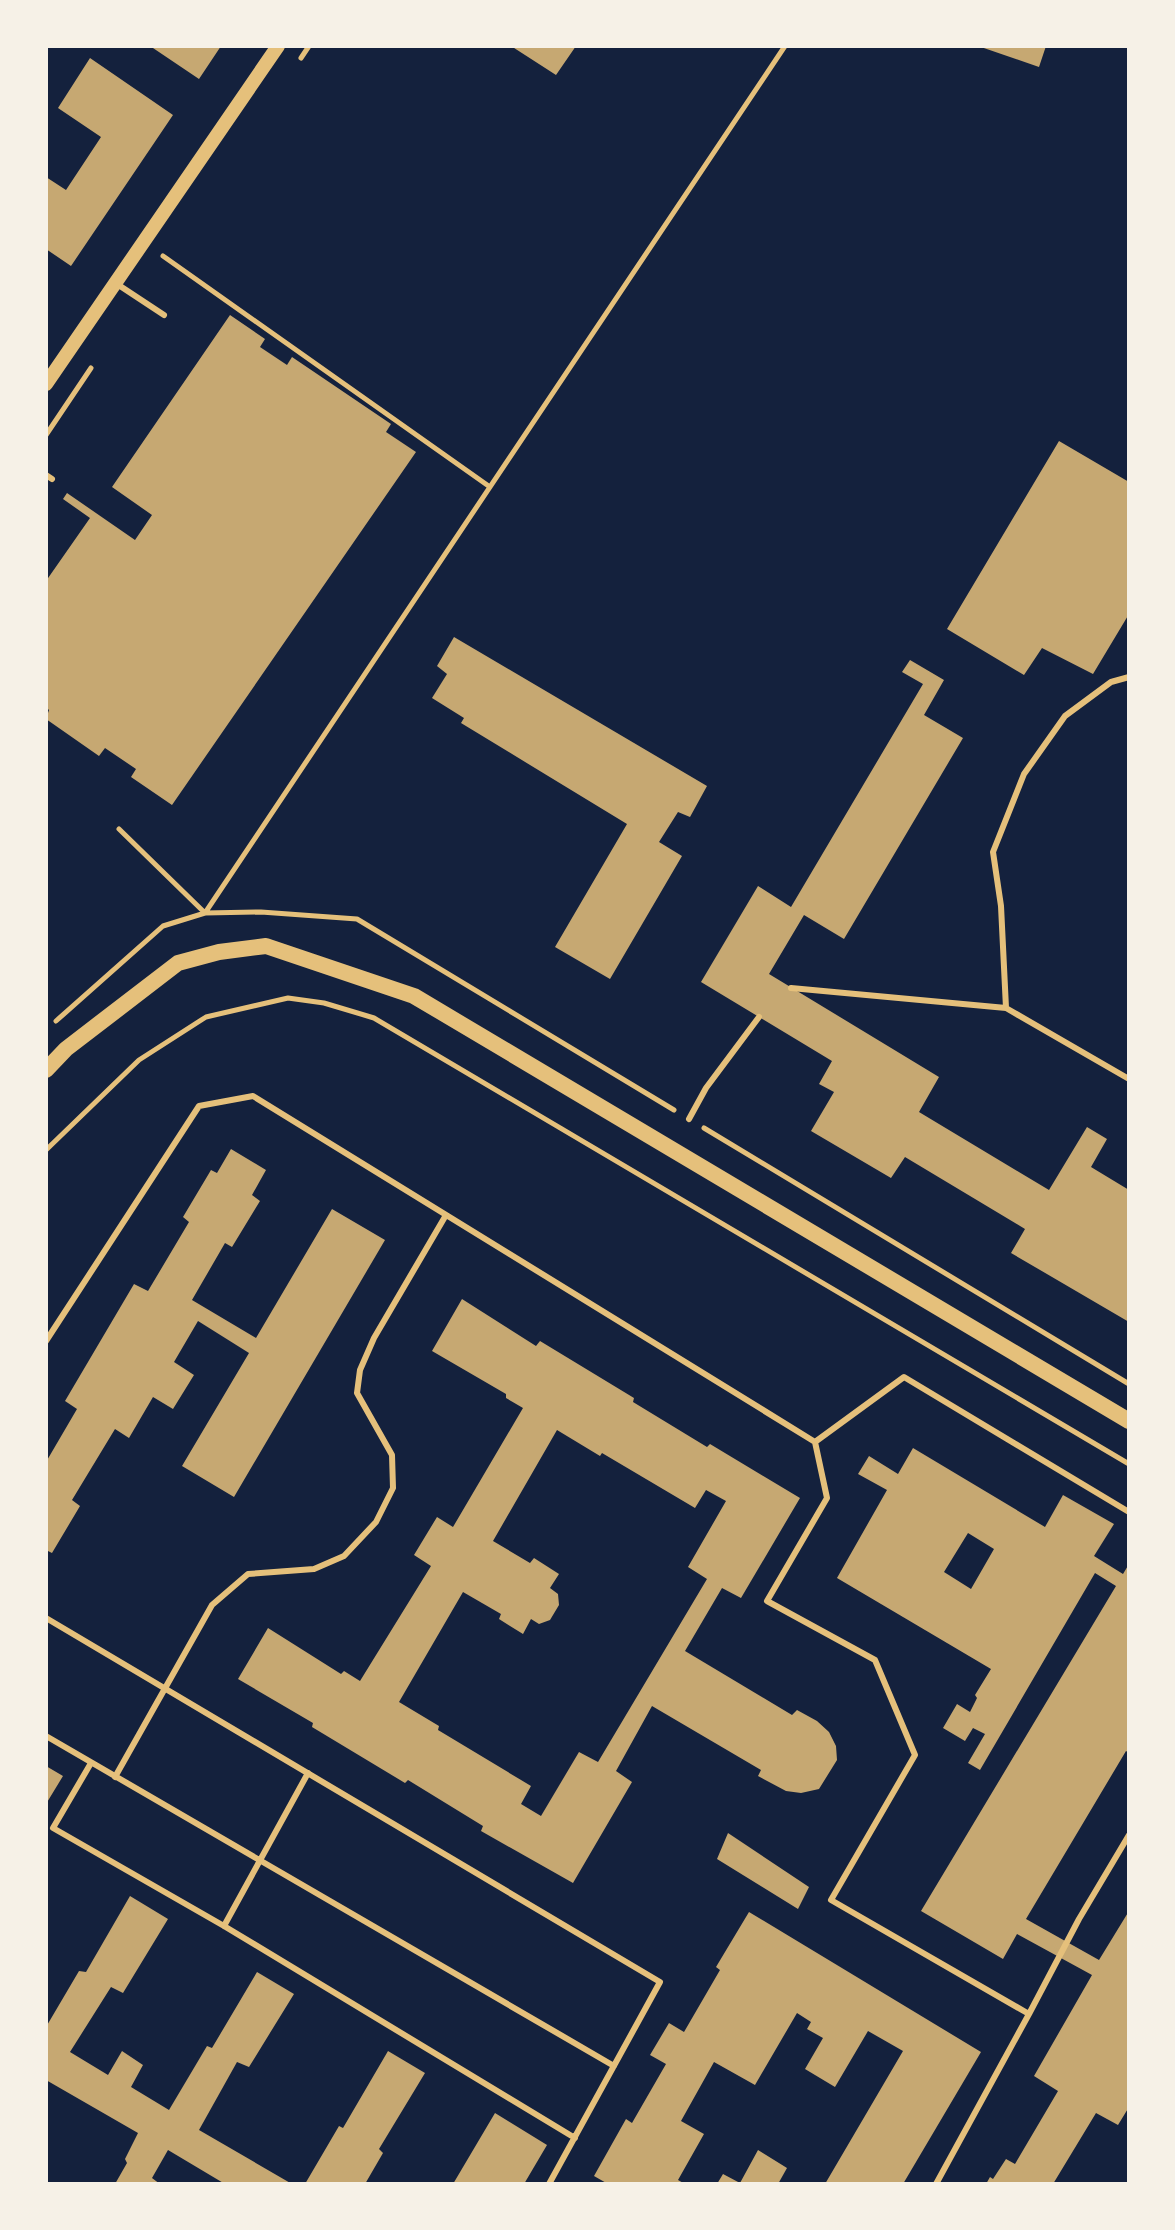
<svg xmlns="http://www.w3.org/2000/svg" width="1175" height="2230" viewBox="0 0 1175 2230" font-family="'Noto Sans',sans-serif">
  <rect width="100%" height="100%" fill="#14213d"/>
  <path fill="#c6a872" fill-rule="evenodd" d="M 150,46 L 221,46 L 199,79 Z
    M 511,46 L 576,46 L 556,75 Z
    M 978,46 L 1046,46 L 1039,67 Z
    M 90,58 L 173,115 L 71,266 L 46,249 L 46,177 L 66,190 L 101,137 L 58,108 Z
    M 230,315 L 265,339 L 260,347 L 287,365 L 292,357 L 391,424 L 386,432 L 416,452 L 172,805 L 131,777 L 136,769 L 105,748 L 99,756 L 46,719 L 49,710 L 46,707 L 46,581 L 90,518 L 63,499 L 67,493 L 135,540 L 152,515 L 112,487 Z
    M 1059,441 L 1129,482 L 1129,614 L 1093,674 L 1042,648 L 1024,675 L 947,629 Z
    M 454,637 L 707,786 L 690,817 L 678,812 L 659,842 L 682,856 L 610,979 L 555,947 L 627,824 L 461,723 L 464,718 L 432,698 L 447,674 L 437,666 Z
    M 910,660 L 944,680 L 924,715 L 963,738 L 844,939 L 804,915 L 769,974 L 939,1077 L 919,1112 L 1049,1190 L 1087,1127 L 1107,1139 L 1091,1167 L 1129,1190 L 1129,1322 L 1011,1253 L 1025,1229 L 905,1157 L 891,1178 L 811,1131 L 834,1092 L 819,1084 L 832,1061 L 701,982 L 758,886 L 791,907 L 923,684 L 902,672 Z
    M 231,1149 L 266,1170 L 252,1195 L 260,1201 L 232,1247 L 225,1243 L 192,1300 L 256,1338 L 332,1209 L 385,1240 L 234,1497 L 182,1466 L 249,1353 L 198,1321 L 174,1362 L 194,1375 L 173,1409 L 153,1397 L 129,1438 L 115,1429 L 72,1500 L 80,1506 L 52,1553 L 46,1550 L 46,1462 L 77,1409 L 65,1401 L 134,1284 L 148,1291 L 189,1222 L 183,1217 L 211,1170 L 217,1173 Z
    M 462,1299 L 536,1346 L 540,1341 L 634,1398 L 633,1402 L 707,1447 L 710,1444 L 800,1498 L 741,1598 L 722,1588 L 685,1651 L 792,1715 L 797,1710 L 817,1721 L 829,1732 L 836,1746 L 837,1760 L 819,1789 L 801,1793 L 786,1791 L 758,1776 L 761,1770 L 652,1706 L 616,1771 L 632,1782 L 573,1883 L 481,1831 L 483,1826 L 408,1780 L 405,1783 L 312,1727 L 313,1723 L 238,1679 L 268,1628 L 341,1674 L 344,1671 L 360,1681 L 431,1566 L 414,1555 L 437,1517 L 453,1527 L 523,1408 L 506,1398 L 506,1394 L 432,1351 ZM 557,1430 L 600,1456 L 602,1453 L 695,1508 L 706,1490 L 726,1501 L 688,1567 L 707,1579 L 598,1762 L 579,1752 L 541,1816 L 521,1804 L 531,1786 L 438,1730 L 439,1726 L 399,1702 L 463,1592 L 501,1614 L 499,1619 L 523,1634 L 531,1619 L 539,1624 L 550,1620 L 559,1605 L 558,1594 L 550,1588 L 559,1574 L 534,1558 L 530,1563 L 493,1541 Z
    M 913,1448 L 1045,1527 L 1063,1495 L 1114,1524 L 1094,1556 L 1123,1574 L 1129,1564 L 1129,1753 L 1126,1751 L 1026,1919 L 1099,1960 L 1129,1911 L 1129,2107 L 1118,2125 L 1096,2113 L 1053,2184 L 986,2184 L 990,2177 L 993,2179 L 1006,2159 L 1015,2164 L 1058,2091 L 1034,2076 L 1092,1975 L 1017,1934 L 1003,1959 L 921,1911 L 1116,1586 L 1095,1573 L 980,1770 L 968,1763 L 985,1734 L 973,1728 L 965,1741 L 943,1728 L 957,1704 L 970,1712 L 977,1698 L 975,1695 L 991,1669 L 837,1578 L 887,1490 L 858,1474 L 869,1456 L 898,1474 ZM 968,1533 L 994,1549 L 971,1589 L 944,1572 Z
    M 46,1766 L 63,1776 L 46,1804 Z
    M 728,1833 L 809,1887 L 798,1909 L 717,1859 Z
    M 130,1896 L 168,1919 L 123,1993 L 111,1987 L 70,2052 L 108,2075 L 122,2051 L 143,2065 L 131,2087 L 169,2110 L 207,2046 L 212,2048 L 257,1972 L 294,1994 L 249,2067 L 237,2062 L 199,2130 L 292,2184 L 225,2184 L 168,2150 L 152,2178 L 160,2184 L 115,2184 L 127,2163 L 125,2159 L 138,2133 L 46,2080 L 46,2027 L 79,1971 L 86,1972 Z
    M 749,1912 L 981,2052 L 903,2184 L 825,2184 L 903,2051 L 868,2031 L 835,2087 L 805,2069 L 823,2038 L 807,2029 L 811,2022 L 797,2013 L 755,2085 L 714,2062 L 681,2121 L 704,2134 L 678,2180 L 685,2184 L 608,2184 L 594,2176 L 626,2119 L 632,2123 L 666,2064 L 650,2055 L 669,2023 L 684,2032 L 720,1970 L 716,1967 Z
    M 388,2051 L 425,2073 L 379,2149 L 383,2153 L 365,2184 L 305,2184 L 339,2126 L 343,2128 Z
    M 495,2113 L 547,2145 L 524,2184 L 453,2184 Z
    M 758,2150 L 787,2168 L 778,2184 L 717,2184 L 723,2174 L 740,2183 Z"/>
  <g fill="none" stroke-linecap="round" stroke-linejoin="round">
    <path stroke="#e5c07b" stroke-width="5" d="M 301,58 L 309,46
      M 163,256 L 490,487
      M 46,435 L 91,368
      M 119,829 L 205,913 L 785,46
      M 56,1021 L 163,926 L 205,913 L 261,912 L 357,919 L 674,1110
      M 704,1128 L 1129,1384
      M 46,1150 L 139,1060 L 206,1017 L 288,998 L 324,1003 L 374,1018 L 1129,1464"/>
    <path stroke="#e5c07b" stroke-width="6" d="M 117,284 L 164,315
      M 46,475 L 52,479
      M 791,988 L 1006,1008 L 1129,1079
      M 1006,1008 L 1001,906 L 993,852 L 1024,774 L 1065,716 L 1111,682 L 1129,677
      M 689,1119 L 706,1088 L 759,1017
      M 46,1341 L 199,1106 L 253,1096 L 815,1442 L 827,1498 L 767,1601 L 875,1660 L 915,1755 L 831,1900 L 1029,2014 L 1079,1919 L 1129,1835
      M 815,1442 L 904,1377 L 1129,1512
      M 46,1618 L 660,1982 L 549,2184
      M 46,1736 L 614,2066
      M 91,1763 L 53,1828 L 224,1926 L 575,2138
      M 115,1777 L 212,1605 L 248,1574 L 314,1569 L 344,1556 L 376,1522 L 393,1488 L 392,1455 L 357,1393 L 360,1370 L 374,1338 L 446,1215
      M 224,1926 L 308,1773
      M 936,2184 L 1029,2014"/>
    <path stroke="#e5c07b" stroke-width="14" d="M 46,384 L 278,46"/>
    <path stroke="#e5c07b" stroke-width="16" d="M 46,1070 L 66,1049 L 178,963 L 219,952 L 266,946 L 414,996 L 1129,1421"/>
  </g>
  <rect width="1175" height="2230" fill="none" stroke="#f6f1e7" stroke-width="96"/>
</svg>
